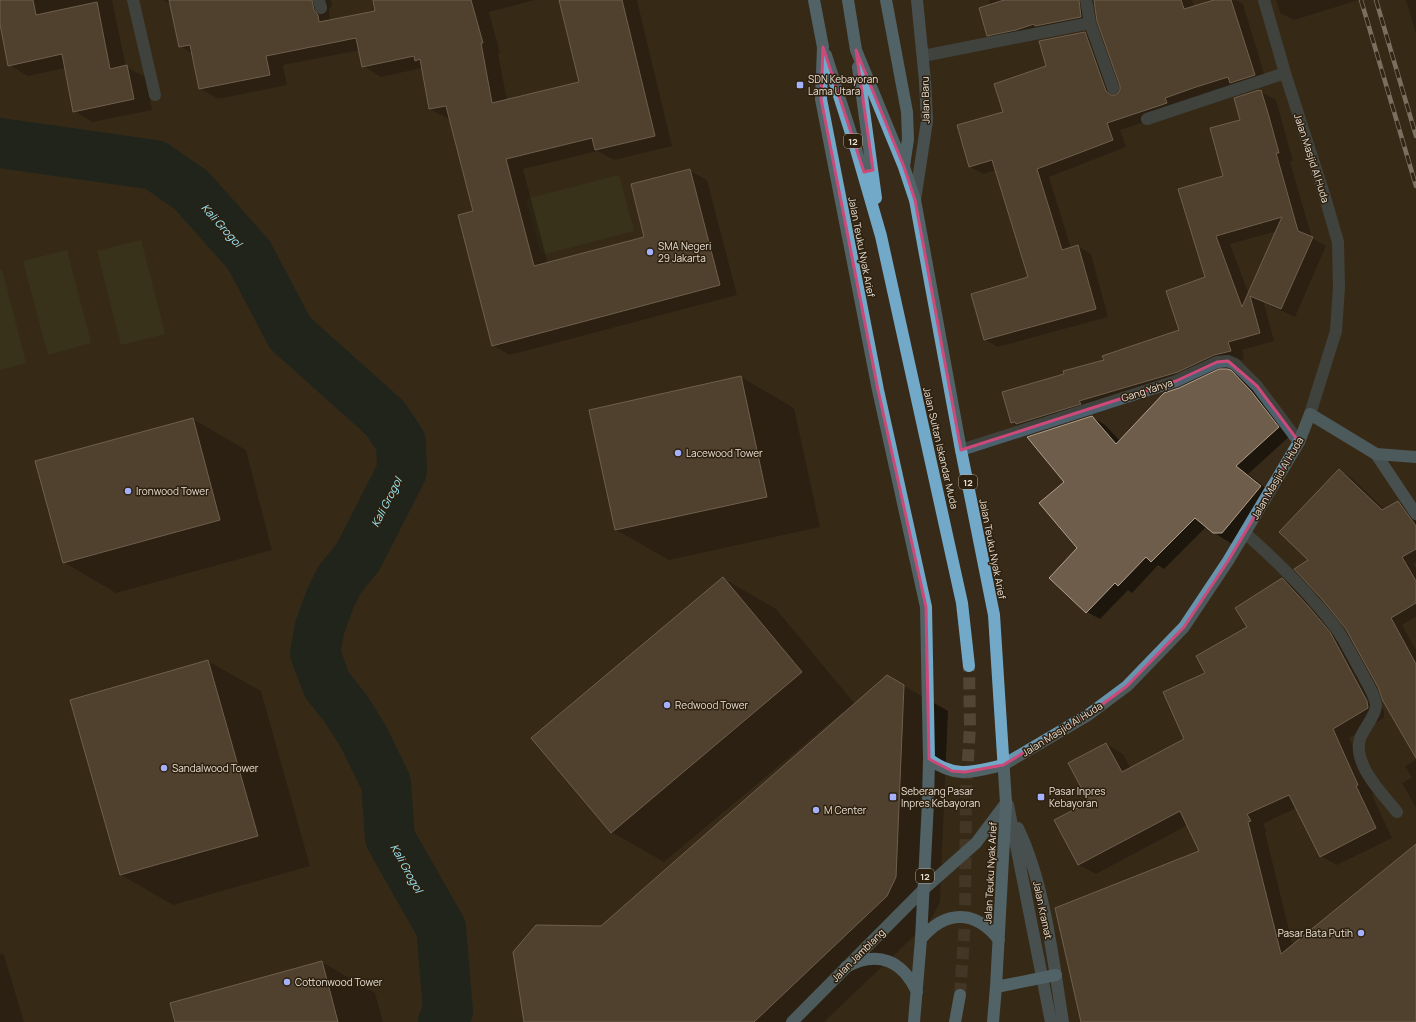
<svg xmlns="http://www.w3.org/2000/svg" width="1416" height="1022" viewBox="0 0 1416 1022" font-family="Manrope,sans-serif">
  <rect width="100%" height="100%" fill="#372a18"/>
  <path fill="#3b3d1d" d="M 619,175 L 634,231 L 541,255 L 526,199 Z
    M 141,240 L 165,334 L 121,345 L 97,251 Z
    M 67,250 L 91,343 L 48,355 L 23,261 Z
    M 2,269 L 26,363 L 0,370 L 0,270 Z"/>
  <path fill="#0007" fill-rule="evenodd" d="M 0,0 L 112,0 L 126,67 L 146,77 L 152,110 L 93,122 L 74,111 L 66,68 L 28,76 L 9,65 L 1,24 L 0,25 Z
    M 163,0 L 331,0 L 332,5 L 330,8 L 329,13 L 331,21 L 376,12 L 374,0 L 535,0 L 489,12 L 500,53 L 498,53 L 507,100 L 580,83 L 566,0 L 637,0 L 672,146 L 614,160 L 598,151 L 523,169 L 548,264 L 646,238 L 689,170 L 707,180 L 737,295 L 510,355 L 492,345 L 474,212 L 450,119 L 448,119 L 430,109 L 422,68 L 381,77 L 363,66 L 360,50 L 283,65 L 287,85 L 218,99 L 200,88 L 193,54 L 180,46 L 171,5 Z
    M 989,0 L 1192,0 L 1194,7 L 1217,0 L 1236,0 L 1243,4 L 1267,83 L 1120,130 L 1126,147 L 1049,177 L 1071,248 L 1078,246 L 1091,254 L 1108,317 L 998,347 L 985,340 L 1030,278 L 996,170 L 983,174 L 970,167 L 1005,113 L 1047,66 L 1085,33 L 1098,40 L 1117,95 L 1120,93 L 1121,86 L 1095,1 L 1092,6 L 1094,24 L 1001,43 L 988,35 L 990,6 Z
    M 1276,0 L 1359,0 L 1294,20 L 1280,13 Z
    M 1406,0 L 1416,0 L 1416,34 Z
    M 1261,92 L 1276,100 L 1293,161 L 1290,162 L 1312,238 L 1326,246 L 1295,317 L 1264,303 L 1274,341 L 1242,350 L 1244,359 L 1026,431 L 1012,423 L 1065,374 L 1105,361 L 1180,331 L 1207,278 L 1224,176 L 1242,121 ZM 1277,231 L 1249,295 L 1230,244 Z
    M 1230,371 L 1244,379 L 1291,435 L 1248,474 L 1273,494 L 1232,544 L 1219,536 L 1207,526 L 1164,569 L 1158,565 L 1132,593 L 1128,590 L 1100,619 L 1087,612 L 1078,549 L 1065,482 L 1092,417 L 1105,425 L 1120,441 Z
    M 741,377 L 794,408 L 820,527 L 669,560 L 616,530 L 590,410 Z
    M 193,419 L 246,450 L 272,550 L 116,593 L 63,562 Z
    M 1340,470 L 1352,478 L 1385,510 L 1398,502 L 1411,509 L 1416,517 L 1416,562 L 1413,564 L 1416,568 L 1416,617 L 1402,625 L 1416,650 L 1416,756 L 1310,561 Z
    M 723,578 L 776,609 L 855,704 L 887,676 L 948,711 L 940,902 L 930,921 L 824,1022 L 525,1022 L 601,927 L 844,714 L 843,712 L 664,862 L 611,832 Z
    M 1282,579 L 1298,588 L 1346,643 L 1384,711 L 1384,718 L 1349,738 L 1374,794 L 1372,795 L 1392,838 L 1337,865 L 1320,856 L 1296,808 L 1263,824 L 1267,831 L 1265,832 L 1293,946 L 1416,845 L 1416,1022 L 1082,1022 L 1201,852 L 1188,825 L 1096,874 L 1079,865 L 1056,820 L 1090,802 L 1106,744 L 1123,754 L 1131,769 L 1185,740 L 1207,673 L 1249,628 Z
    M 208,661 L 261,691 L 310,866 L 173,905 L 121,875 Z
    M 1416,760 L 1416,808 L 1402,783 L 1412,778 L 1405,766 Z
    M 0,953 L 4,955 L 24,1022 L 0,1022 Z
    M 322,962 L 375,993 L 383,1022 L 176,1022 Z"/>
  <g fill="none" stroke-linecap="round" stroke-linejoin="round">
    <path stroke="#061d21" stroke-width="50" d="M 0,143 L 155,165 L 191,190 L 249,255 L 290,333 L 385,418 L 401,442 L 402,471 L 358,557 L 340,579 L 330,599 L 320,627 L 315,653 L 327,685 L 346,709 L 363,736 L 386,783 L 390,838 L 441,928 L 448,1011 L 443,1022"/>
  </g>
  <path fill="#6d5d4a" stroke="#b1a08b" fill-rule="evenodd" d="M 0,0 L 33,0 L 36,15 L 97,2 L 110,69 L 127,65 L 134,99 L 73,112 L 62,54 L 8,66 L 0,24 Z
    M 169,0 L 312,0 L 314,10 L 318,15 L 319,22 L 375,11 L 373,0 L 471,0 L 483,43 L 481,43 L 492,103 L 579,82 L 559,0 L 622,0 L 655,136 L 595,150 L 592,138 L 506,159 L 534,266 L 644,237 L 631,184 L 690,169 L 720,285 L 492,346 L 458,215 L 473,211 L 446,106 L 429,109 L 420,59 L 415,61 L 414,56 L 362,67 L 356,38 L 266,56 L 270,75 L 199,89 L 190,45 L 179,47 Z
    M 1004,0 L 1079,0 L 1081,17 L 1035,26 L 1034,24 L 1016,30 L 987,36 L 979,8 Z
    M 1094,0 L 1181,0 L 1184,9 L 1214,0 L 1231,0 L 1255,75 L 1230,83 L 1228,77 L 1196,87 L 1165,98 L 1167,103 L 1107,123 L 1113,140 L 1037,169 L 1062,250 L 1078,245 L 1096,309 L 984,340 L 971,294 L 1028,277 L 992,160 L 969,167 L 957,125 L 1003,112 L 994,84 L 1046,66 L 1039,41 L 1085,32 L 1106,91 L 1111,95 L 1115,95 L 1118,93 L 1120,90 L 1120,86 L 1097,21 Z
    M 1259,90 L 1260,91 L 1261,90 L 1268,113 L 1279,153 L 1276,153 L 1298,231 L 1313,237 L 1281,309 L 1250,296 L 1260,333 L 1228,342 L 1231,351 L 1214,355 L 1178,372 L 1079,401 L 1081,404 L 1016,424 L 1015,422 L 1011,423 L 1002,392 L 1064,374 L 1063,371 L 1104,360 L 1102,356 L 1179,330 L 1166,291 L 1205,277 L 1178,189 L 1223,176 L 1210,128 L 1240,120 L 1234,98 ZM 1282,217 L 1249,291 L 1242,307 L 1216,236 Z
    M 1219,369 L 1227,369 L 1231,370 L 1251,391 L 1279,427 L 1236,466 L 1261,486 L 1222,533 L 1213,533 L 1195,518 L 1151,562 L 1146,557 L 1118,586 L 1115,583 L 1086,613 L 1049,578 L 1077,548 L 1039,503 L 1064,482 L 1027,437 L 1092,416 L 1116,444 L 1164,393 L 1179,388 Z
    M 741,376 L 767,497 L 615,530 L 589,410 Z
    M 193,418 L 220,520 L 63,563 L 35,461 Z
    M 1339,469 L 1382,510 L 1398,501 L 1416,526 L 1416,549 L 1402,557 L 1416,581 L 1416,603 L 1391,618 L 1416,664 L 1416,758 L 1383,701 L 1378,687 L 1346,629 L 1321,598 L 1294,569 L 1308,560 L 1279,532 Z
    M 723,577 L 802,672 L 611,833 L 531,738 Z
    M 1282,578 L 1309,607 L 1330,632 L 1367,701 L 1368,708 L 1333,729 L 1358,785 L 1356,786 L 1376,828 L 1320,857 L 1289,795 L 1247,814 L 1251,821 L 1248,822 L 1281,954 L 1416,844 L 1416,1022 L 1081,1022 L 1055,908 L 1199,851 L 1180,811 L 1078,865 L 1054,820 L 1089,802 L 1068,763 L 1106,743 L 1122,772 L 1184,739 L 1163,692 L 1205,673 L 1196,656 L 1247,627 L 1235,608 Z
    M 208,660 L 258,836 L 120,875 L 70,700 Z
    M 887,675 L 904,685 L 896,877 L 887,896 L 754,1022 L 524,1022 L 513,952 L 536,925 L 601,926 Z
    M 322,961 L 338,1022 L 175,1022 L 170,1003 Z"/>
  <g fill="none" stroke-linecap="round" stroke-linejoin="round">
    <path stroke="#524534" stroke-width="12" stroke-dasharray="12 6" stroke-linecap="butt" d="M 960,995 L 965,921 L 966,793 L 970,726 L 969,666"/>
    <path stroke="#4c616e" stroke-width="12" d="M 133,0 L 155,95
      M 319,0 L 321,8
      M 1264,0 L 1285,73 L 1324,194 L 1338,242 L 1339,287 L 1336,331 L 1310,414
      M 1090,23 L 1113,88
      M 923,56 L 1090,23 L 1086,0
      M 1147,119 L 1285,73
      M 961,450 L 1176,381 L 1217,362 L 1228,361 L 1235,364 L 1257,386 L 1299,442
      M 1245,533 C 1278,562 1309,593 1336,628 C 1346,642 1354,660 1363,675 C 1367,684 1376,696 1376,706 C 1376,714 1365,728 1361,736 C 1350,762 1382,793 1397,812"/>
    <path stroke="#5c7e92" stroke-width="12" d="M 915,200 L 927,121 L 925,81 L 917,0
      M 1376,454 L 1416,514
      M 1008,805 L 1051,1022
      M 1018,828 C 1045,884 1053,960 1063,1022"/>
    <path stroke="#6794af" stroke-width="12" d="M 1003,765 L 1088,715 L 1127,686 L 1184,627 L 1228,561 L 1299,442 L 1310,414 L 1376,454 L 1416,457
      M 792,1022 L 924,889 L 976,843 L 1006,803"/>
    <path stroke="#72a8c8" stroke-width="12" d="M 814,0 L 823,47 L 821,99 L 878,390 L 926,607 L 929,759 L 928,802 L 921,939 L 914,1022
      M 848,0 L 856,50 L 904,167 L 915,200 L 961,450 L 994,615 L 1006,803 L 996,987 L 993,1022
      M 886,0 L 907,112 L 908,139 L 904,166
      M 826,55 L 855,146 L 881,236 L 962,603 L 969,666
      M 858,67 L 876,198
      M 929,759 C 956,779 973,772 1003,765
      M 921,939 C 945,910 975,909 999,940
      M 846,967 C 878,950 902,960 917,992
      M 996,987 L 1056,975
      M 955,1022 L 960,995"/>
    <defs>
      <path id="rail" d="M 1361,0 L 1416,186
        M 1376,0 L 1416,136"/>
    </defs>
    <use href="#rail" stroke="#ccc2b6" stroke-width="4.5"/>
    <use href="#rail" stroke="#2d200f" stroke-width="3" stroke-dasharray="9" stroke-linecap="butt"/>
  </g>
  <path d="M0 0H1416V1022H0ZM 823,47 L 864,172 L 873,170 L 856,50 L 904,167 L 915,200 L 961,450 L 1176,381 L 1217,362 L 1228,361 L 1257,386 L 1299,442 L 1228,561 L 1184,627 L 1127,686 L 1088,715 L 1003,765 L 965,772 L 952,771 L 929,759 L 926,607 L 878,390 L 821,99 Z" fill="#372a18" fill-opacity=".55" fill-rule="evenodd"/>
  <path fill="none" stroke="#cc4a7a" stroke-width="3" stroke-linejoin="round" d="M 823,47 L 864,172 L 873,170 L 856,50 L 904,167 L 915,200 L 961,450 L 1176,381 L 1217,362 L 1228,361 L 1257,386 L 1299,442 L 1228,561 L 1184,627 L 1127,686 L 1088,715 L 1003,765 L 965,772 L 952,771 L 929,759 L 926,607 L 878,390 L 821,99 Z"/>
  <g fill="#a5b1fc" stroke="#2d200f" stroke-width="1.5">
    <rect x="796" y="81" width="8" height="8" rx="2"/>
    <circle cx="650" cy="252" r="4"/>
    <circle cx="678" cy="453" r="4"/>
    <circle cx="128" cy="491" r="4"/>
    <circle cx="667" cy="705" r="4"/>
    <circle cx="164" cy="768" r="4"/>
    <rect x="889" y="793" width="8" height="8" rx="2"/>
    <rect x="1037" y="793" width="8" height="8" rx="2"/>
    <circle cx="816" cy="810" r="4"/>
    <circle cx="1361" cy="933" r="4"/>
    <circle cx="287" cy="982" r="4"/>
  </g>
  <g text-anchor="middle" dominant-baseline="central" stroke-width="3" stroke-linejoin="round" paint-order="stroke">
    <g fill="#2d200f" stroke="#b1a69a" stroke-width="1">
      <rect x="844" y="134" width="18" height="14" rx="3"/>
      <rect x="959" y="475" width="18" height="14" rx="3"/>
      <rect x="916" y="869" width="18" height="14" rx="3"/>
    </g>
    <g font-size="9" font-weight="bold" fill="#e9e0d5">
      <text x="853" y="141">12</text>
      <text x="968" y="482">12</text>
      <text x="925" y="876">12</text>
    </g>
    <g font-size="10" fill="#e9e0d5" stroke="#2d200f" text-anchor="start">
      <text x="808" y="79">SDN Kebayoran<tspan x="808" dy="12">Lama Utara</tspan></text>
      <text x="658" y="246">SMA Negeri<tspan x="658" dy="12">29 Jakarta</tspan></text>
      <text x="686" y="453">Lacewood Tower</text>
      <text x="136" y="491">Ironwood Tower</text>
      <text x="675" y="705">Redwood Tower</text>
      <text x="172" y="768">Sandalwood Tower</text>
      <text x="901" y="791">Seberang Pasar<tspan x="901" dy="12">Inpres Kebayoran</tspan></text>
      <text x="1049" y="791">Pasar Inpres<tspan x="1049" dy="12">Kebayoran</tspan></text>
      <text x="824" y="810">M Center</text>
      <text x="1353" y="933" text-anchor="end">Pasar Bata Putih</text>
      <text x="295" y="982">Cottonwood Tower</text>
    </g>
    <g font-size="10" fill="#e9e0d5" stroke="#2d200f">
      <text transform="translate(925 100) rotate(-91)">Jalan Baru</text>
      <text transform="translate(1312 158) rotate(72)">Jalan Masjid Al Huda</text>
      <text transform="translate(862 247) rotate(79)">Jalan Teuku Nyak Arief</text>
      <text transform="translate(1147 390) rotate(-18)">Gang Yahya</text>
      <text transform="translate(941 448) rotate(77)">Jalan Sultan Iskandar Muda</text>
      <text transform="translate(1277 478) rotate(-60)">Jalan Masjid Al Huda</text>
      <text transform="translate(993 549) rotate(79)">Jalan Teuku Nyak Arief</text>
      <text transform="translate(1062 729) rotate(-32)">Jalan Masjid Al Huda</text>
      <text transform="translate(990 873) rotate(-87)">Jalan Teuku Nyak Arief</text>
      <text transform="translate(1043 910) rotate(78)">Jalan Kramat</text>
      <text transform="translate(858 955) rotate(-45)">Jalan Jamblang</text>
    </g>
    <g font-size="11" font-style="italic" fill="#98eafb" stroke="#2d200f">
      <text transform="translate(222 225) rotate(48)">Kali Grogol</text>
      <text transform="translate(386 502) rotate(-63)">Kali Grogol</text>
      <text transform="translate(407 868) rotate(61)">Kali Grogol</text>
    </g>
  </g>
</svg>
